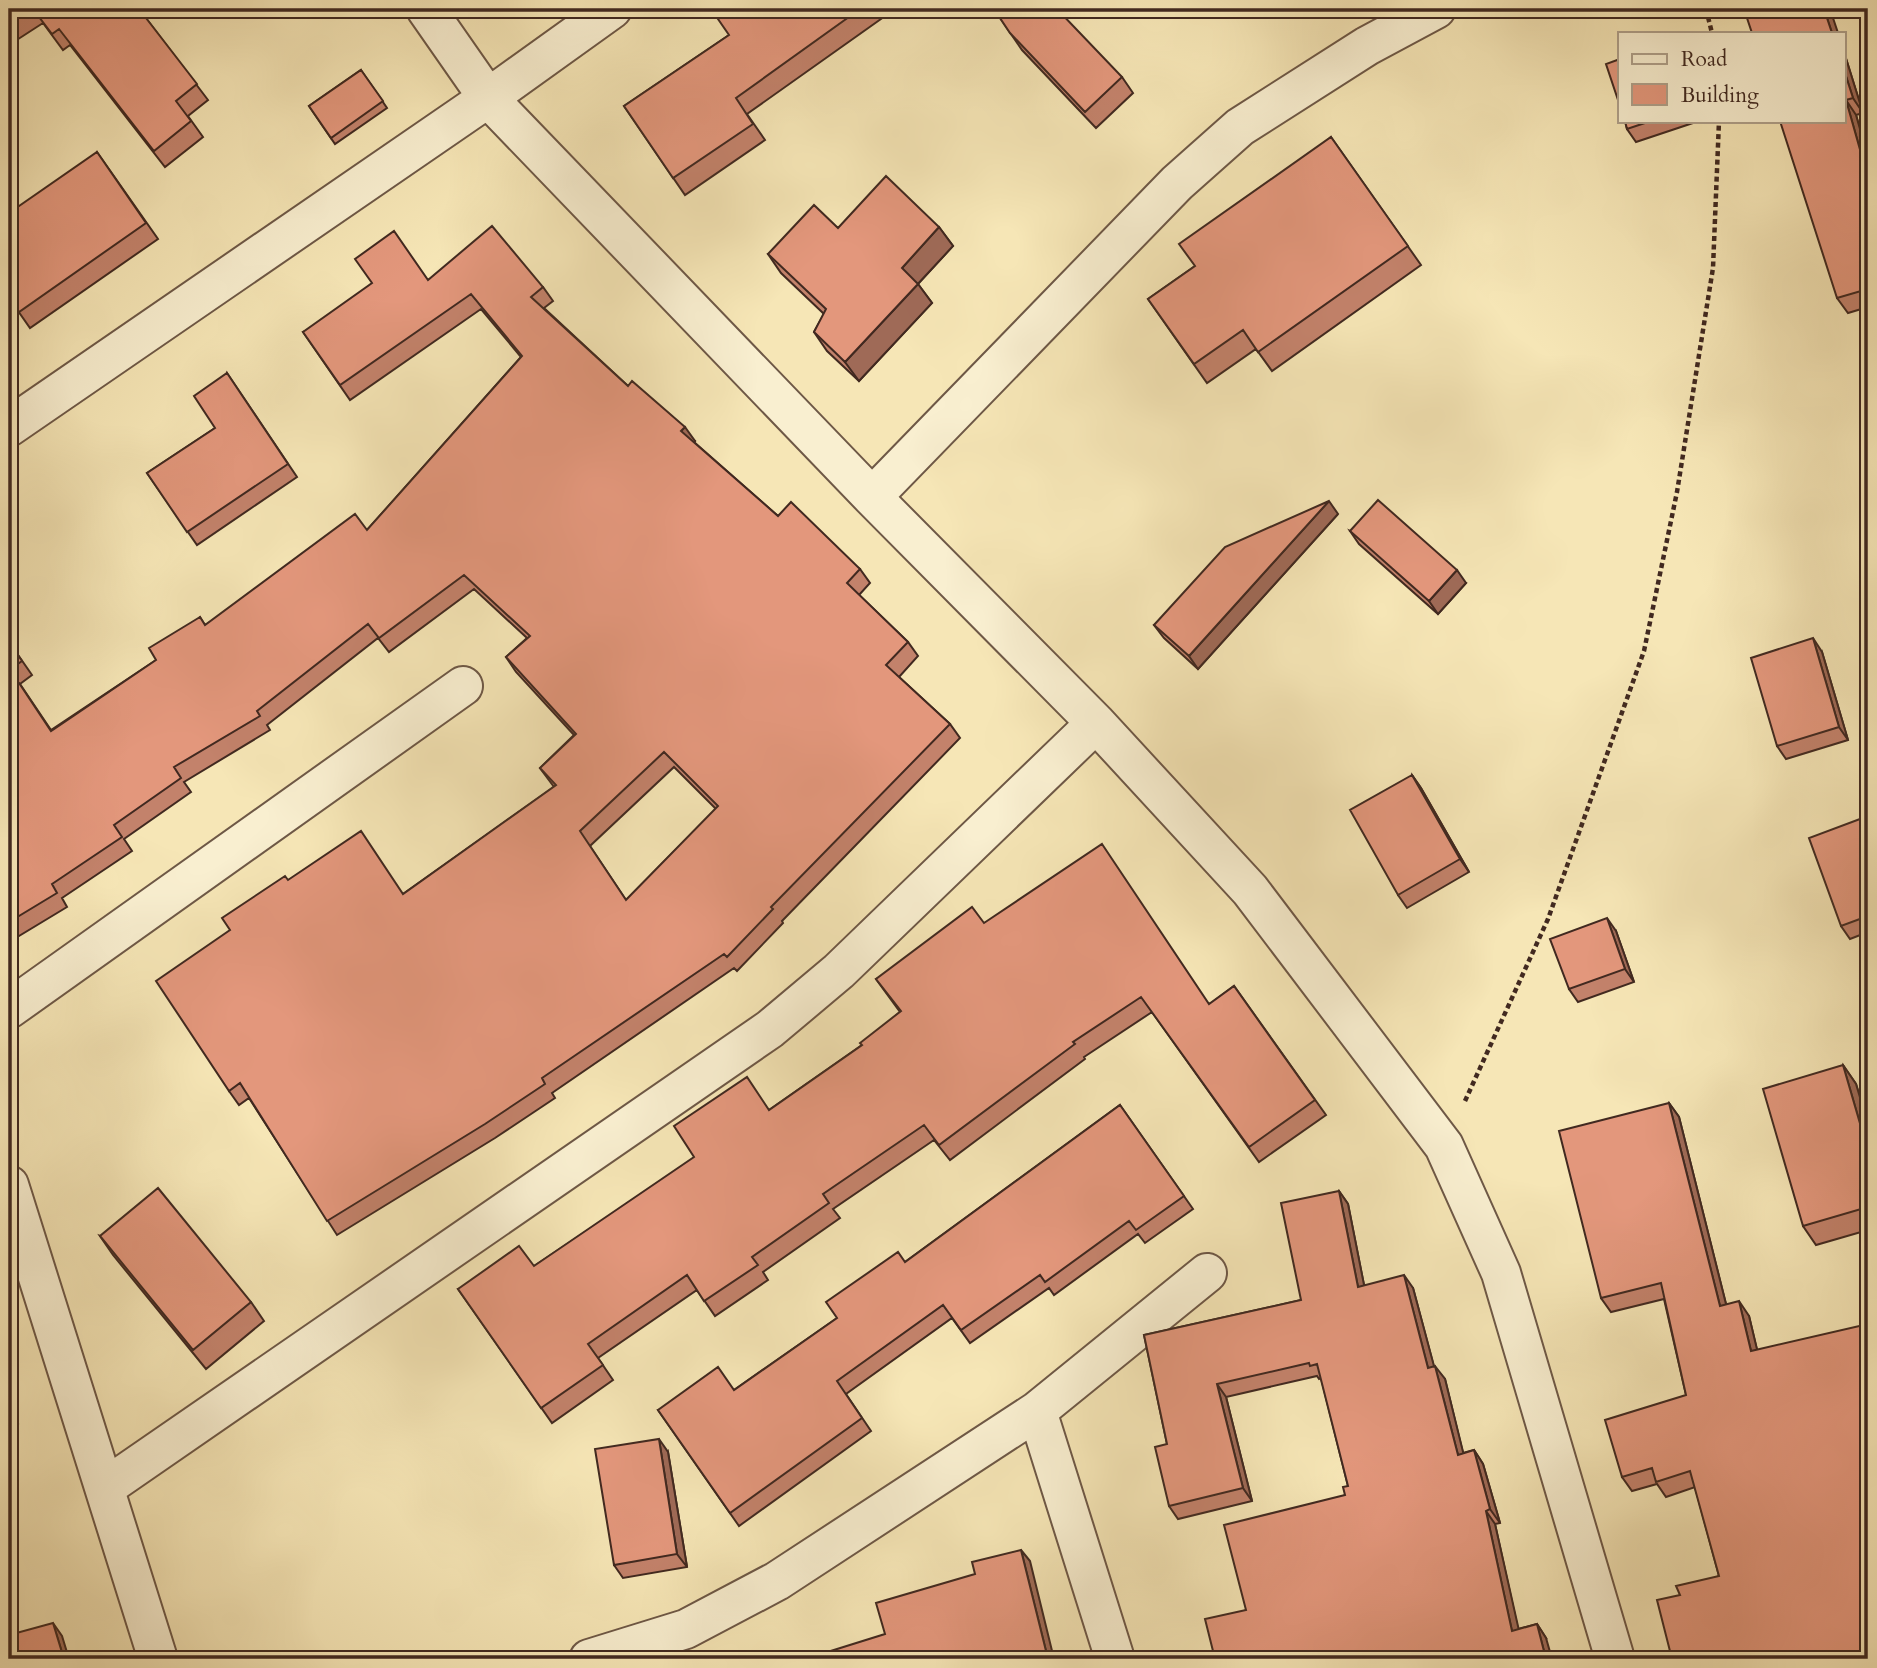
<svg xmlns="http://www.w3.org/2000/svg" width="1877" height="1668" viewBox="0 0 1877 1668" font-family="Cardo,serif">
  <rect width="100%" height="100%" fill="#f6e6b6"/>
  <filter id="stains"><feTurbulence type="fractalNoise" baseFrequency=".00286" numOctaves="4"/><feColorMatrix values="0 0 0 0 .2 0 0 0 0 .09 0 0 0 0 .02 0 0 0 .5 -.17"/></filter>
  <radialGradient id="worn" r=".72"><stop offset=".6" stop-color="#630" stop-opacity="0"/><stop offset="1" stop-color="#630" stop-opacity=".3"/></radialGradient>
  <g fill="none" stroke-linecap="round" stroke-linejoin="round">
    <defs>
      <path id="minor" d="M 426,9 L 488,98 L 872,497 L 1096,723 L 1250,890 L 1444,1146 L 1501,1273 L 1615,1659
        M 9,427 L 488,98 L 612,9
        M 872,497 L 1177,183 L 1240,127 L 1367,46 L 1436,9
        M 9,1009 L 463,686
        M 9,1185 L 158,1659
        M 1037,1411 L 1115,1659
        M 106,1487 L 770,1029 L 839,971 L 1096,723
        M 589,1659 L 686,1629 L 777,1581 L 1037,1411 L 1207,1273"/>
    </defs>
    <use href="#minor" stroke="#6e5846" stroke-width="42"/>
    <path stroke="#412920" stroke-width="4.5" stroke-dasharray="5 3.5" stroke-linecap="butt" d="M 1706,9 L 1712,33
      M 1465,1101 L 1548,919 L 1644,651 L 1677,492 L 1713,268 L 1719,121"/>
    <use href="#minor" stroke="#f9efd0" stroke-width="38"/>
  </g>
  <path fill="#c3826b" stroke="#412920" stroke-width="2" fill-rule="evenodd" d="M 9,9 L 139,9 L 208,100 L 188,116 L 203,137 L 165,167 L 70,45 L 63,50 L 43,23 L 9,45 Z
    M 733,9 L 895,9 L 747,114 L 765,140 L 685,195 L 624,106 L 729,35 Z
    M 994,9 L 1122,77 L 1133,93 L 1096,128 L 1022,50 Z
    M 1844,52 L 1863,113 L 1856,115 L 1868,157 L 1868,307 L 1848,313 L 1837,298 Z
    M 361,70 L 387,108 L 335,144 L 309,106 Z
    M 1625,121 L 1699,121 L 1636,142 L 1627,129 Z
    M 1331,137 L 1421,265 L 1272,371 L 1256,349 L 1207,383 L 1148,299 L 1195,266 Z
    M 97,152 L 158,239 L 30,328 L 9,298 Z
    M 939,227 L 953,246 L 918,284 L 932,303 L 859,381 L 827,351 L 814,332 L 824,314 L 781,273 L 768,254 L 838,228 Z
    M 428,280 L 543,287 L 553,301 L 544,308 L 628,386 L 695,441 L 694,442 L 778,516 L 860,569 L 870,583 L 859,595 L 908,642 L 918,656 L 899,677 L 950,724 L 960,738 L 782,921 L 783,923 L 737,971 L 734,968 L 552,1093 L 555,1098 L 495,1138 L 337,1235 L 249,1098 L 239,1105 L 229,1091 L 230,930 L 288,880 L 403,894 L 554,787 L 540,768 L 574,735 L 516,672 L 506,657 L 527,638 L 474,589 L 389,652 L 378,638 L 267,725 L 270,730 L 184,782 L 191,792 L 124,839 L 132,851 L 62,898 L 67,907 L 9,942 L 9,642 L 32,675 L 20,684 L 51,730 L 156,660 L 200,617 L 205,625 L 367,530 L 521,357 L 481,309 L 350,400 L 303,332 ZM 674,767 L 716,809 L 626,900 L 590,846 Z
    M 227,373 L 297,477 L 197,545 L 147,473 L 215,428 Z
    M 1338,514 L 1198,669 L 1164,638 L 1154,625 Z
    M 1350,531 L 1466,583 L 1438,614 L 1359,544 Z
    M 1822,652 L 1848,740 L 1786,759 L 1777,746 Z
    M 1412,775 L 1421,788 L 1469,872 L 1407,908 L 1398,895 Z
    M 1868,816 L 1868,932 L 1850,939 L 1841,926 Z
    M 984,923 L 1210,1004 L 1234,986 L 1326,1115 L 1259,1162 L 1152,1012 L 1084,1057 L 1085,1059 L 950,1160 L 934,1140 L 833,1209 L 840,1218 L 763,1272 L 768,1280 L 715,1316 L 697,1290 L 598,1358 L 613,1380 L 552,1423 L 458,1289 L 534,1266 L 769,1110 L 862,1045 L 900,1012 L 876,979 Z
    M 1616,931 L 1634,982 L 1578,1002 L 1569,989 Z
    M 1843,1065 L 1856,1084 L 1868,1124 L 1868,1230 L 1816,1245 L 1803,1226 Z
    M 1669,1103 L 1679,1117 L 1726,1304 L 1749,1316 L 1757,1350 L 1868,1659 L 1680,1595 L 1719,1576 L 1695,1487 L 1666,1497 L 1657,1484 L 1632,1491 L 1622,1477 L 1686,1395 L 1664,1299 L 1611,1312 L 1601,1298 Z
    M 1120,1105 L 1193,1209 L 1145,1243 L 1138,1234 L 1054,1295 L 1049,1288 L 970,1343 L 952,1318 L 846,1394 L 871,1431 L 739,1526 L 658,1410 L 734,1390 L 837,1318 L 905,1262 Z
    M 1339,1191 L 1348,1204 L 1364,1285 L 1413,1288 L 1434,1367 L 1445,1379 L 1463,1453 L 1474,1450 L 1483,1464 L 1500,1523 L 1495,1524 L 1518,1629 L 1537,1624 L 1546,1638 L 1246,1610 L 1345,1495 L 1348,1486 L 1321,1378 L 1319,1379 L 1317,1376 L 1226,1397 L 1252,1501 L 1178,1519 L 1169,1506 L 1167,1444 L 1144,1335 L 1301,1300 Z
    M 100,1236 L 251,1302 L 264,1321 L 206,1369 L 113,1255 Z
    M 9,1385 L 14,1393 L 9,1397 Z
    M 9,1411 L 18,1424 L 9,1433 Z
    M 668,1452 L 687,1567 L 623,1578 L 614,1565 Z"/>
  <path fill="#9f6a57" stroke="#412920" stroke-width="2" d="M 1824,9 L 1830,9 L 1838,33 L 1832,33 Z
    M 1844,52 L 1863,113 L 1853,98 L 1844,70 Z
    M 1846,100 L 1856,115 L 1868,157 L 1868,178 Z
    M 939,227 L 953,246 L 915,287 L 902,268 Z
    M 918,284 L 932,303 L 859,381 L 845,362 Z
    M 685,427 L 695,441 L 691,446 L 681,431 Z
    M 1329,501 L 1338,514 L 1198,669 L 1189,656 Z
    M 1457,570 L 1466,583 L 1438,614 L 1429,601 Z
    M 1813,638 L 1822,652 L 1848,740 L 1839,727 Z
    M 1412,775 L 1421,788 L 1469,872 L 1460,859 Z
    M 1607,918 L 1616,931 L 1634,982 L 1625,969 Z
    M 1843,1065 L 1856,1084 L 1868,1124 L 1868,1151 Z
    M 1669,1103 L 1679,1117 L 1730,1320 L 1720,1306 Z
    M 1339,1191 L 1348,1204 L 1367,1300 L 1358,1287 Z
    M 1404,1275 L 1413,1288 L 1438,1381 L 1428,1368 Z
    M 1739,1301 L 1749,1316 L 1761,1366 L 1751,1351 Z
    M 1435,1366 L 1445,1379 L 1467,1468 L 1458,1455 Z
    M 1217,1384 L 1226,1397 L 1252,1501 L 1243,1488 Z
    M 659,1439 L 668,1452 L 687,1567 L 677,1554 Z
    M 1474,1450 L 1483,1464 L 1500,1523 L 1490,1509 Z
    M 1486,1511 L 1495,1524 L 1522,1644 L 1512,1631 Z
    M 1021,1550 L 1030,1561 L 1054,1659 L 1048,1659 Z
    M 53,1623 L 62,1636 L 69,1659 L 64,1659 Z
    M 1537,1624 L 1546,1638 L 1552,1659 L 1546,1659 Z"/>
  <path fill="#e3977c" stroke="#412920" stroke-width="2" fill-rule="evenodd" d="M 9,9 L 28,9 L 9,22 Z
    M 33,9 L 139,9 L 197,84 L 176,101 L 191,121 L 154,151 L 59,29 L 52,34 Z
    M 733,9 L 860,9 L 736,98 L 753,124 L 673,178 L 624,106 L 729,35 L 718,19 Z
    M 994,9 L 1057,9 L 1122,77 L 1085,112 L 1010,33 Z
    M 1744,9 L 1824,9 L 1832,33 L 1752,33 Z
    M 1620,59 L 1620,106 L 1606,64 Z
    M 361,70 L 383,101 L 331,138 L 309,106 Z
    M 1844,70 L 1853,98 L 1846,100 L 1868,178 L 1868,289 L 1837,298 L 1780,121 L 1844,121 Z
    M 1625,121 L 1651,121 L 1627,129 Z
    M 1331,137 L 1408,246 L 1258,352 L 1243,330 L 1194,364 L 1148,299 L 1195,266 L 1179,244 Z
    M 97,152 L 146,223 L 19,312 L 9,298 L 9,213 Z
    M 886,176 L 939,227 L 902,268 L 918,284 L 845,362 L 814,332 L 826,309 L 768,254 L 814,205 L 838,228 Z
    M 492,226 L 543,287 L 531,297 L 628,386 L 632,381 L 685,427 L 681,431 L 778,516 L 791,502 L 860,569 L 847,583 L 908,642 L 886,665 L 950,724 L 771,907 L 773,909 L 727,957 L 724,954 L 542,1078 L 545,1084 L 485,1124 L 327,1221 L 240,1083 L 229,1091 L 156,981 L 230,930 L 222,918 L 285,876 L 288,880 L 361,831 L 403,894 L 556,785 L 540,768 L 576,734 L 506,657 L 530,636 L 464,575 L 379,638 L 368,624 L 257,711 L 260,716 L 174,767 L 181,778 L 114,825 L 122,837 L 52,884 L 57,893 L 9,922 L 9,681 L 19,683 L 51,731 L 156,660 L 149,648 L 200,617 L 205,625 L 355,514 L 367,530 L 522,356 L 471,294 L 340,385 L 303,332 L 372,283 L 355,259 L 394,231 L 428,280 ZM 664,752 L 718,806 L 626,900 L 580,831 Z
    M 227,373 L 288,464 L 187,532 L 147,473 L 215,428 L 194,396 Z
    M 1378,500 L 1457,570 L 1429,601 L 1350,531 Z
    M 1329,501 L 1189,656 L 1154,625 L 1225,547 Z
    M 1813,638 L 1839,727 L 1777,746 L 1751,658 Z
    M 9,642 L 22,661 L 9,670 Z
    M 1412,775 L 1460,859 L 1398,895 L 1350,810 Z
    M 1868,816 L 1868,916 L 1841,926 L 1809,838 Z
    M 1102,844 L 1209,1004 L 1234,986 L 1315,1100 L 1249,1147 L 1141,997 L 1073,1042 L 1075,1044 L 939,1145 L 924,1125 L 823,1194 L 829,1203 L 752,1257 L 758,1265 L 704,1301 L 687,1275 L 588,1344 L 603,1365 L 541,1408 L 458,1289 L 519,1246 L 534,1266 L 694,1157 L 674,1126 L 747,1077 L 769,1110 L 862,1045 L 860,1043 L 901,1011 L 876,979 L 972,907 L 984,923 Z
    M 1607,918 L 1625,969 L 1569,989 L 1550,939 Z
    M 1843,1065 L 1868,1151 L 1868,1207 L 1803,1226 L 1763,1089 Z
    M 1669,1103 L 1720,1306 L 1739,1301 L 1751,1351 L 1868,1324 L 1868,1659 L 1672,1659 L 1657,1600 L 1680,1595 L 1676,1586 L 1719,1576 L 1690,1471 L 1656,1482 L 1652,1468 L 1622,1477 L 1605,1420 L 1686,1395 L 1661,1283 L 1601,1298 L 1559,1131 Z
    M 1120,1105 L 1184,1196 L 1136,1230 L 1129,1221 L 1045,1282 L 1040,1275 L 961,1330 L 943,1305 L 837,1381 L 862,1418 L 730,1513 L 658,1410 L 718,1367 L 734,1390 L 837,1318 L 826,1302 L 898,1252 L 905,1262 Z
    M 158,1188 L 251,1302 L 193,1350 L 100,1236 Z
    M 1339,1191 L 1358,1287 L 1404,1275 L 1428,1368 L 1435,1366 L 1458,1455 L 1474,1450 L 1490,1509 L 1486,1511 L 1512,1631 L 1537,1624 L 1546,1659 L 1215,1659 L 1205,1619 L 1246,1610 L 1224,1525 L 1345,1495 L 1343,1487 L 1348,1486 L 1317,1364 L 1310,1366 L 1309,1363 L 1217,1384 L 1243,1488 L 1169,1506 L 1155,1447 L 1167,1444 L 1144,1335 L 1301,1300 L 1281,1203 Z
    M 659,1439 L 677,1554 L 614,1565 L 595,1449 Z
    M 1021,1550 L 1048,1659 L 805,1659 L 885,1634 L 876,1603 L 975,1574 L 972,1562 Z
    M 53,1623 L 64,1659 L 9,1659 L 9,1635 Z"/>
  <rect width="1877" height="1668" fill="none" stroke="#f6e6b6" stroke-width="35"/>
  <rect x="10" y="10" width="1856" height="1647" fill="none" stroke="#412920" stroke-width="3.5"/>
  <rect x="18" y="18" width="1842" height="1633" fill="none" stroke="#412920" stroke-width="2"/>
  <rect x="1618" y="32" width="228" height="91" fill="#f9efd0" stroke="#afa08a" stroke-width="2"/>
  <rect x="1632" y="54" width="35" height="10" fill="#f9efd0" stroke="#afa08a" stroke-width="2"/>
  <text x="1681" y="66" font-size="21" fill="#412920">Road</text>
  <rect x="1632" y="84" width="35" height="21" fill="#e3977c" stroke="#afa08a" stroke-width="2"/>
  <text x="1681" y="102" font-size="21" fill="#412920">Building</text>
  <rect width="100%" height="100%" filter="url(#stains)"/>
  <rect width="100%" height="100%" fill="url(#worn)"/>
</svg>
